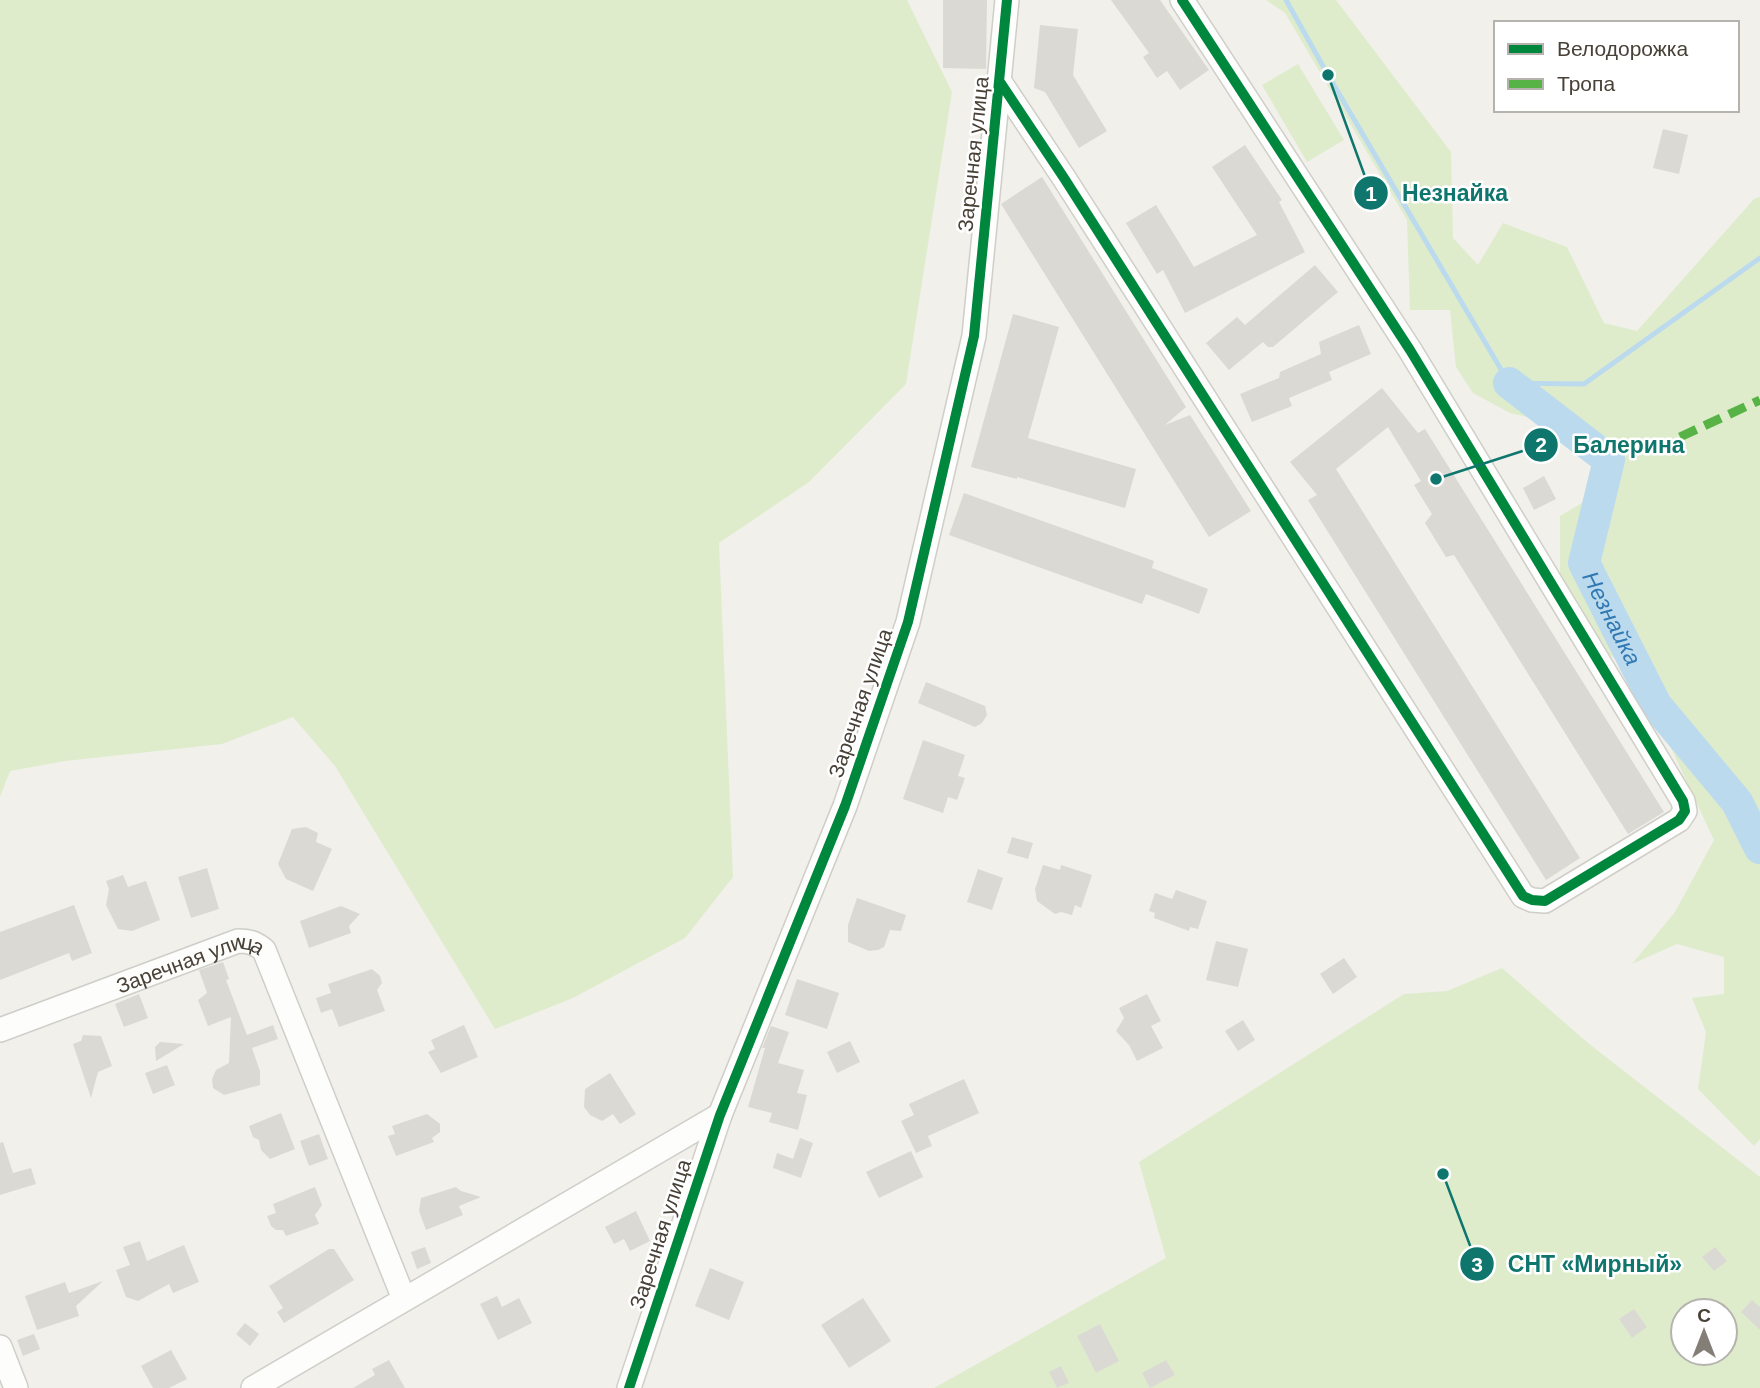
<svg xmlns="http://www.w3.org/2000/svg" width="1760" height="1388" viewBox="0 0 1760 1388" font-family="Helvetica,sans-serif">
  <rect width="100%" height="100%" fill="#f1f0eb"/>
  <path fill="#deeccc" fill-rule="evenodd" d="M 0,0 L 907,0 L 952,92 L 906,384 L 809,482 L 719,543 L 733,877 L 685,938 L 573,998 L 495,1029 L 335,766 L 293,717 L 222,744 L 65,761 L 10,771 L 0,797 Z
    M 1266,0 L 1336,0 L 1451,152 L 1453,238 L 1478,265 L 1503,223 L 1567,247 L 1604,323 L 1637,331 L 1754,199 L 1760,197 L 1760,1139 L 1754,1146 L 1698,1089 L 1706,1032 L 1692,998 L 1724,994 L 1724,957 L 1677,944 L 1632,964 L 1675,912 L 1714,840 L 1635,671 L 1588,641 L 1560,590 L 1560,516 L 1615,483 L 1549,422 L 1510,413 L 1473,393 L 1456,367 L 1450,310 L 1410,310 L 1407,220 L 1285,13 Z
    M 1298,64 L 1344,140 L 1307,162 L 1262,85 Z
    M 1502,968 L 1588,1043 L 1760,1177 L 1760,1388 L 934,1388 L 1166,1258 L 1139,1162 L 1404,994 L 1447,991 ZM 1683,1311 L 1725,1311 L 1725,1353 L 1683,1353 Z"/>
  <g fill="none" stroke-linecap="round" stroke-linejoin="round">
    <path stroke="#bcdaee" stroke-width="5" d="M 1286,0 L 1328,75 L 1509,383 L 1584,384 L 1760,258"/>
    <path stroke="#bcdaee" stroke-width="32" id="s1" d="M 1509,383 L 1609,460 L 1584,563 L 1656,705 L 1737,802 L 1760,848"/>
  </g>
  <path fill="#dbd9d4" d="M 943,0 L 987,0 L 986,69 L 943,68 Z
    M 1111,0 L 1160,0 L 1209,70 L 1180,90 L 1167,71 L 1157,78 L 1143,57 L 1149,53 Z
    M 1040,25 L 1078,29 L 1073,75 L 1107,131 L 1079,148 L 1045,92 L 1034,88 Z
    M 1663,129 L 1688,135 L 1679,174 L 1653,168 Z
    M 1245,145 L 1282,200 L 1279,202 L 1305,252 L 1185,313 L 1163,270 L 1157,274 L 1126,223 L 1156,205 L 1194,267 L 1257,235 L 1212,167 Z
    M 1042,177 L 1186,407 L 1165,425 L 1190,415 L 1251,511 L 1209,537 L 1001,204 Z
    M 1315,265 L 1338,292 L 1273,347 L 1268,347 L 1263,342 L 1229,370 L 1206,343 L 1237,317 L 1245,325 Z
    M 1013,314 L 1059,327 L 1028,438 L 1136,469 L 1125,508 L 1017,477 L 1017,479 L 971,467 Z
    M 1359,325 L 1371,354 L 1329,372 L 1332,380 L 1289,398 L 1292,406 L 1252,422 L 1240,394 L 1279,378 L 1280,372 L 1321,354 L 1319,342 Z
    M 1382,388 L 1418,433 L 1425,429 L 1664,812 L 1628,834 L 1454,555 L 1446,557 L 1425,523 L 1432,514 L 1414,485 L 1421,481 L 1388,427 L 1336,469 L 1580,858 L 1546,880 L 1308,500 L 1317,495 L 1290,462 Z
    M 1544,476 L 1556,499 L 1534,510 L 1523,488 Z
    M 964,493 L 1154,561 L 1152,568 L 1208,589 L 1199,614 L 1146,594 L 1142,604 L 949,535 Z
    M 926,682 L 985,706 L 987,715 L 982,723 L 975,727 L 918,703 Z
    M 923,740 L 965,755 L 958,776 L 965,778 L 957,800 L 948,797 L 943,813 L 903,799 Z
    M 306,827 L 318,833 L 316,842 L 332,849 L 313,891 L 286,879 L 278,864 L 292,829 Z
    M 1012,837 L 1033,843 L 1028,859 L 1007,853 Z
    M 1043,865 L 1060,870 L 1061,865 L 1092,875 L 1081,908 L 1075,905 L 1072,915 L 1061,912 L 1055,914 L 1037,901 L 1035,889 Z
    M 207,868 L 219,909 L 191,918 L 178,877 Z
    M 978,869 L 1003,878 L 992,910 L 967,902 Z
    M 123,875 L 128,887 L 146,881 L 160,920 L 132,931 L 118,929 L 106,905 L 109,889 L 106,881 Z
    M 1176,890 L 1207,901 L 1198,929 L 1190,927 L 1189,931 L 1154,918 L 1155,913 L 1149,911 L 1155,893 L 1172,899 Z
    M 857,898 L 906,915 L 901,931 L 890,930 L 884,947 L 878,950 L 869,951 L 848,942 L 848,925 Z
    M 74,905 L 92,953 L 72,961 L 69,953 L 0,980 L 0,932 Z
    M 341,906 L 360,914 L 349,926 L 351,933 L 309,948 L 300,921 Z
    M 1216,941 L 1248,949 L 1238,987 L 1206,980 Z
    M 1344,958 L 1357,977 L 1333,994 L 1320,974 Z
    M 223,962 L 229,979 L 226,980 L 247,1035 L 273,1025 L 278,1039 L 252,1048 L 260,1071 L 260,1085 L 224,1095 L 213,1088 L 212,1079 L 216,1070 L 229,1063 L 231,1017 L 208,1026 L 198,1000 L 207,993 L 199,970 Z
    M 372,969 L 380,976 L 382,983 L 377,990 L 385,1011 L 339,1027 L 332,1009 L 321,1013 L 316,998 L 331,993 L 328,984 Z
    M 797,979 L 839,993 L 827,1029 L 785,1015 Z
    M 139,994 L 148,1018 L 124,1027 L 115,1004 Z
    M 1147,994 L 1161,1021 L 1151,1026 L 1163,1048 L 1137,1061 L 1129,1045 L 1116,1031 L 1124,1018 L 1119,1008 Z
    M 1243,1020 L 1255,1040 L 1238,1051 L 1225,1031 Z
    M 464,1025 L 478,1057 L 441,1073 L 428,1052 L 435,1049 L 431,1040 Z
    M 771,1026 L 789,1032 L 778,1063 L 804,1070 L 797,1093 L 807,1095 L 798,1130 L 769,1122 L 772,1113 L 748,1107 L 765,1048 L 762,1048 Z
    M 83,1035 L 101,1036 L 112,1066 L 98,1072 L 91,1098 L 73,1044 L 81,1041 Z
    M 850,1041 L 860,1062 L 837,1073 L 827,1052 Z
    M 160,1042 L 184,1044 L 156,1061 L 155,1047 Z
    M 167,1065 L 175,1085 L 153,1094 L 145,1073 Z
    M 610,1073 L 636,1114 L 620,1124 L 613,1114 L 602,1121 L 590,1115 L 584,1107 L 585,1089 Z
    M 964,1079 L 979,1113 L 928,1136 L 932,1146 L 916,1153 L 901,1121 L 914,1115 L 909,1104 Z
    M 281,1113 L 295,1149 L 270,1159 L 261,1150 L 259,1140 L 253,1137 L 249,1126 Z
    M 427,1114 L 440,1124 L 440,1132 L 432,1138 L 434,1142 L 396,1156 L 388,1136 L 395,1134 L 392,1126 Z
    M 319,1134 L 328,1159 L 309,1166 L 300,1141 Z
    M 800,1138 L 813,1143 L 801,1178 L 773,1168 L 777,1153 L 793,1159 Z
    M 3,1142 L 13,1173 L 31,1168 L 36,1184 L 0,1195 L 0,1143 Z
    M 911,1151 L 923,1177 L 879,1198 L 866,1172 Z
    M 315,1187 L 322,1205 L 315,1215 L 319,1224 L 286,1236 L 283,1230 L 276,1230 L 271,1226 L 267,1216 L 276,1213 L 273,1204 Z
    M 456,1187 L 461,1191 L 481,1197 L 459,1206 L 463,1215 L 426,1230 L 419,1211 L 421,1198 Z
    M 636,1211 L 650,1241 L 630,1251 L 624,1239 L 614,1244 L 605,1227 Z
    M 140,1241 L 147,1261 L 184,1245 L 199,1282 L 173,1293 L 169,1284 L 138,1301 L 126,1297 L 116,1270 L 130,1265 L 123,1247 Z
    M 425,1247 L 431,1263 L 417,1269 L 411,1252 Z
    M 1715,1247 L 1727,1261 L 1714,1271 L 1702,1257 Z
    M 329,1249 L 334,1249 L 354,1280 L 284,1323 L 277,1312 L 283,1308 L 269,1286 Z
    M 710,1268 L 744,1282 L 729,1320 L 695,1306 Z
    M 103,1281 L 76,1306 L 79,1316 L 37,1330 L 25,1296 L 65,1282 L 69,1293 Z
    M 497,1296 L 502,1307 L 519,1298 L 532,1323 L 498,1340 L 480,1304 Z
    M 863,1298 L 891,1341 L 849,1368 L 821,1325 Z
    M 1752,1300 L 1760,1307 L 1760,1330 L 1741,1312 Z
    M 1634,1309 L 1647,1327 L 1632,1338 L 1619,1319 Z
    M 245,1323 L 259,1334 L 250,1346 L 236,1334 Z
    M 1100,1324 L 1119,1361 L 1096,1373 L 1077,1336 Z
    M 34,1334 L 40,1349 L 23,1356 L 17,1340 Z
    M 171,1350 L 187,1379 L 169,1388 L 153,1388 L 141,1366 Z
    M 389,1360 L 405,1388 L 353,1388 L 375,1375 L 372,1369 Z
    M 1166,1360 L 1175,1375 L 1150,1388 L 1142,1373 Z
    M 1061,1366 L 1069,1383 L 1057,1388 L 1049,1372 Z"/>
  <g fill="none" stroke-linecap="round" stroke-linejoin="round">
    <defs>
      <g id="minor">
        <path d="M 1000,82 L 1064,178 L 1523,896 L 1532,900 L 1545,901 L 1679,820 L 1685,811 L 1683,801 L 1410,350 L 1182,0"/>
        <path id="s2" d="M 0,1030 L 238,941 C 250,941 255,943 264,950 L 404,1299"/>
        <path d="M 0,1347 L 16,1388"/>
        <path d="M 253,1388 L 720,1115"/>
        <path d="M 629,1388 L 720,1115 L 845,806 L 908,622 L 974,336 L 1007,0"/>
      </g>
    </defs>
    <use href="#minor" stroke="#cfcec9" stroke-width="26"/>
    <use href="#minor" stroke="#fdfdfc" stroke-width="23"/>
    <path stroke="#57b346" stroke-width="9" stroke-dasharray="18 9" stroke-linecap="butt" d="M 1680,437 L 1760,400"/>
    <defs>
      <path id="cycleway" d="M 1000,82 L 1064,178 L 1523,896 L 1532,900 L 1545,901 L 1679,820 L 1685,811 L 1683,801 L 1410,350 L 1182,0
        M 629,1388 L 720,1115 L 845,806 L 908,622 L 974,336 L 1007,0"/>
    </defs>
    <use href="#cycleway" stroke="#fff" stroke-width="15"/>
    <use href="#cycleway" stroke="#00873e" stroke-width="10"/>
  </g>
  <g text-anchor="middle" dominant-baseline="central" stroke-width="5" stroke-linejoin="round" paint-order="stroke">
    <g font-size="21" fill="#484137" stroke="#fff">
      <text transform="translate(973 154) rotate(-84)">Заречная улица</text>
      <text transform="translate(860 703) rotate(-71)">Заречная улица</text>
      <text stroke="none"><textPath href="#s2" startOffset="203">Заречная улица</textPath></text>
      <text transform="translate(660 1234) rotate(-72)">Заречная улица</text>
    </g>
    <g font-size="23" font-style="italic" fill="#3079b3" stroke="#fff">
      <text stroke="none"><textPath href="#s1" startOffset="294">Незнайка</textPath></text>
    </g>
  </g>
  <path fill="none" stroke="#0f766e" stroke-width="2.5" d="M1328 75L1371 193M1436 479L1541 445M1443 1174L1477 1264"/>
  <g fill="#0f766e" stroke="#fff" stroke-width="2.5">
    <circle cx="1328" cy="75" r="7"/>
    <circle cx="1436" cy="479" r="7"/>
    <circle cx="1443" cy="1174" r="7"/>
    <circle cx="1371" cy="193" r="18"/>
    <circle cx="1541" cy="445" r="18"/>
    <circle cx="1477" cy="1264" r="18"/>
  </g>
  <g font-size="21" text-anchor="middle" font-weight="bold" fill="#fff">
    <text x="1371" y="201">1</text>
    <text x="1541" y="452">2</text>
    <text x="1477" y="1272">3</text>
  </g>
  <g font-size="23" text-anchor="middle" font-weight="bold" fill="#0f766e" stroke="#fff" stroke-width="5" stroke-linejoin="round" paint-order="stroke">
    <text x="1455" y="201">Незнайка</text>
    <text x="1629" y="453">Балерина</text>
    <text x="1595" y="1272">СНТ «Мирный»</text>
  </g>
  <rect x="1494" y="21" width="245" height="91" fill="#ffffff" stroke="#b6b3af" stroke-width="2"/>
  <rect x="1508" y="44" width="35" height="10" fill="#00873e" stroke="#b6b3af" stroke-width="2"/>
  <text x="1557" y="56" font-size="21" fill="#484137">Велодорожка</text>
  <rect x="1508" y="79" width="35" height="10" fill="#57b346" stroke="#b6b3af" stroke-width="2"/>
  <text x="1557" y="91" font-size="21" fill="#484137">Тропа</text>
  <g transform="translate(1704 1332)"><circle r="33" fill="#ffffff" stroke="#b6b3af" stroke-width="2"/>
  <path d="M0-5L12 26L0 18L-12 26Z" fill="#837e76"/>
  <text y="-10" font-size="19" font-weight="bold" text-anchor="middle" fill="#484137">С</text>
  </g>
</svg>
